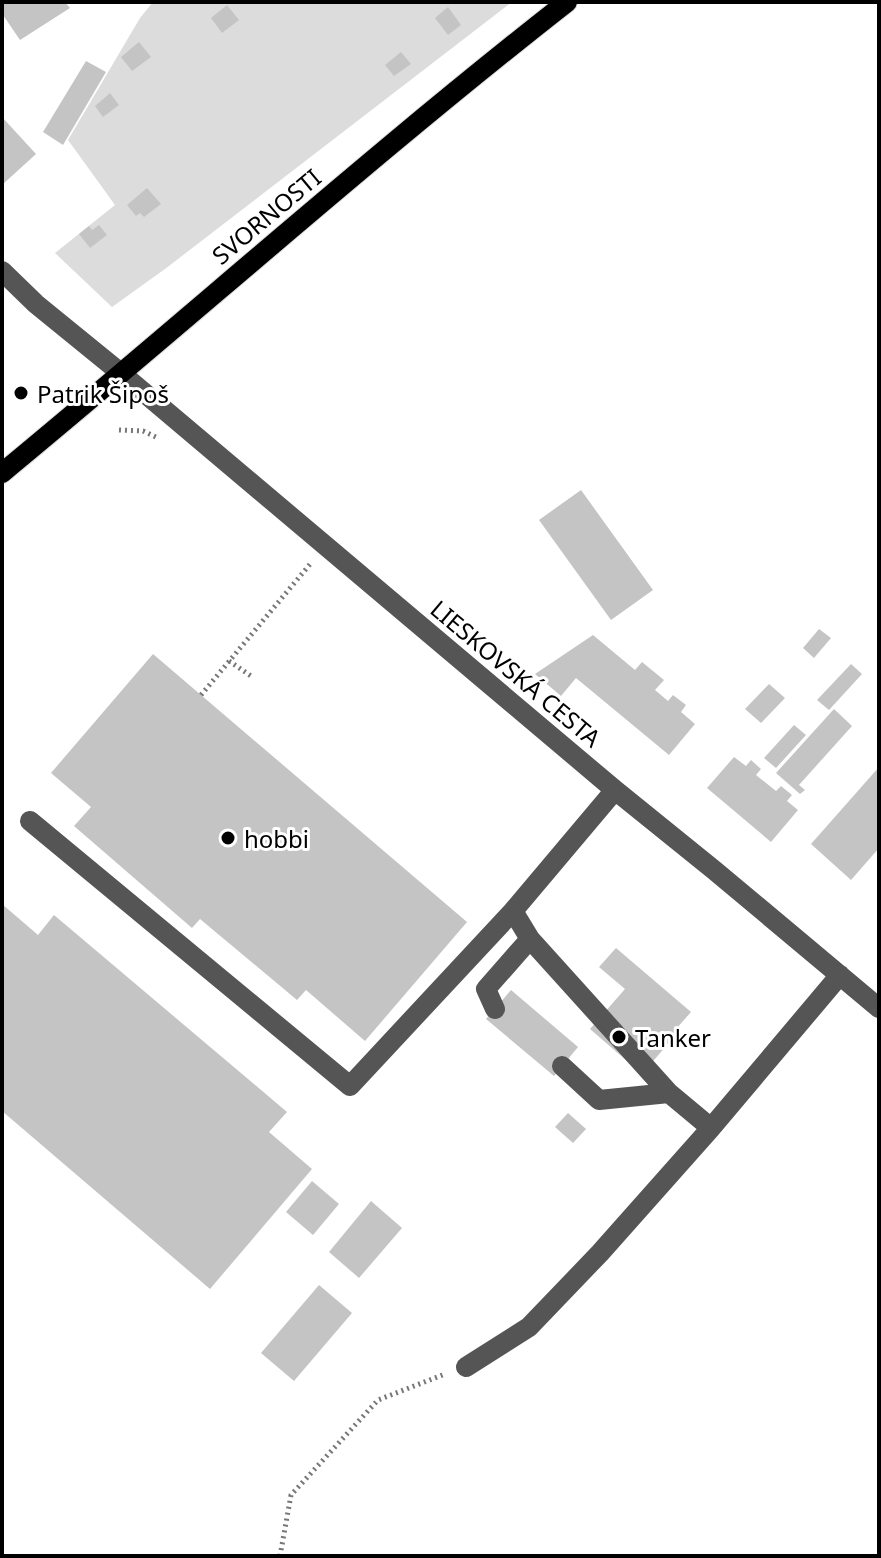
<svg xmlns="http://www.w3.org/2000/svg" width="881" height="1558" viewBox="0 0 881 1558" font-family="'Noto Sans',sans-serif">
  <rect width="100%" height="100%" fill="#fff"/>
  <path fill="#dcdcdc" d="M 153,2 L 512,2 L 165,269 L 112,307 L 55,253 L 115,205 L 68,140 L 140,18 Z"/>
  <path fill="#c4c4c4" d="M 2,2 L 65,2 L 70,8 L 20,40 L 3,15 L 2,15 Z
    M 227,5 L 239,20 L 222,33 L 211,18 Z
    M 448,7 L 461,25 L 448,35 L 435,18 Z
    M 139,42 L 151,57 L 132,71 L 121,57 Z
    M 401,52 L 411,64 L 394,76 L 385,65 Z
    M 86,61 L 106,72 L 63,145 L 43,132 Z
    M 110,93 L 119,105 L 103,117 L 95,106 Z
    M 2,117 L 36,154 L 2,185 Z
    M 147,188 L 161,204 L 144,217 L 140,213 L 136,216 L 127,205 Z
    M 99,225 L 107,235 L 90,248 L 79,234 L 89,226 L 92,230 Z
    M 581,490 L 653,590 L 611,620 L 539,520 Z
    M 819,629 L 831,638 L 814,658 L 803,648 Z
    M 593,635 L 635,670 L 642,662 L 664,680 L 655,690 L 668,701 L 673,695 L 686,705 L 681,712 L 695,724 L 669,755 L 576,678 L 561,696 L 535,674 Z
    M 153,654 L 467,922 L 365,1041 L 306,990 L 297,1000 L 200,919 L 192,928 L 74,826 L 91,807 L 51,773 Z
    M 851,664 L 862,674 L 829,710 L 817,700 Z
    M 769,684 L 785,698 L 761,723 L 745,709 Z
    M 834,709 L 852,726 L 799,785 L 805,790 L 800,794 L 776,773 Z
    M 794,725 L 806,735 L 776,768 L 764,758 Z
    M 734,757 L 746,766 L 751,760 L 761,769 L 756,775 L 776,791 L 781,786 L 792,795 L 787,801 L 798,810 L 771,842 L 707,788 Z
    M 879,767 L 879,848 L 851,880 L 811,844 Z
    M 2,904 L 38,935 L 54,915 L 287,1112 L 269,1132 L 312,1169 L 210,1289 L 2,1111 Z
    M 616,948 L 691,1012 L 676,1029 L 679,1031 L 642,1074 L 590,1029 L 625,989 L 599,967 Z
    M 511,990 L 578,1047 L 554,1076 L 486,1019 Z
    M 568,1113 L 586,1129 L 573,1143 L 555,1127 Z
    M 312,1181 L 339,1204 L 313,1235 L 286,1212 Z
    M 371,1201 L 402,1228 L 359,1278 L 329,1252 Z
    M 319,1285 L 352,1313 L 294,1381 L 261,1353 Z"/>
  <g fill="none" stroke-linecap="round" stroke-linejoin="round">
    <defs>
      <path id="major" d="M 2,473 C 191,317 374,153 567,2"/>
    </defs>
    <use href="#major" stroke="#dbdbdb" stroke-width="22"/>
    <path stroke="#777" stroke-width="5" stroke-dasharray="2 4" stroke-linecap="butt" d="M 119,430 L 143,431 L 158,438
      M 229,661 L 251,676
      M 201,695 L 311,563
      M 280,1556 L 291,1495 L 378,1400 L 445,1374"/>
    <path stroke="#555" stroke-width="20" d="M 2,271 L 36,304 L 122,374 L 615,790 L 714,870 L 879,1008
      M 30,821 L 350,1086 L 513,911 L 615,790
      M 513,911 L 530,939 L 669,1093 L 711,1128
      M 495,1009 L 486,989 L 530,939
      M 562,1066 L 599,1100 L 669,1093
      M 466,1367 L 529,1327 L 600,1253 L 711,1128 L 840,975"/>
    <use href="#major" stroke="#000" stroke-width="20"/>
  </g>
  <g fill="#000" stroke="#fff" stroke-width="3">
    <circle cx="21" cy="393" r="8"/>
    <circle cx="228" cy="838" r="8"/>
    <circle cx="619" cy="1037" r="8"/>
  </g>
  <g text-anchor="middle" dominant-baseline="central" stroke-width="6" stroke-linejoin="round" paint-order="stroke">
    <g font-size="24" fill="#000" stroke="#fff">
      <text transform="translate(266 216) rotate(-40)">SVORNOSTI</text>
      <text transform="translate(516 673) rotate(40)">LIESKOVSKÁ CESTA</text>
    </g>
    <g font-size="24" fill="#000" stroke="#fff" text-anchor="start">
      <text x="37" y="393">Patrik Šipoš</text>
      <text x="244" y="838">hobbi</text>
      <text x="635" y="1037">Tanker</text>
    </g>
  </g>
  <rect width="881" height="1558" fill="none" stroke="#000000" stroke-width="8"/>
</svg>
